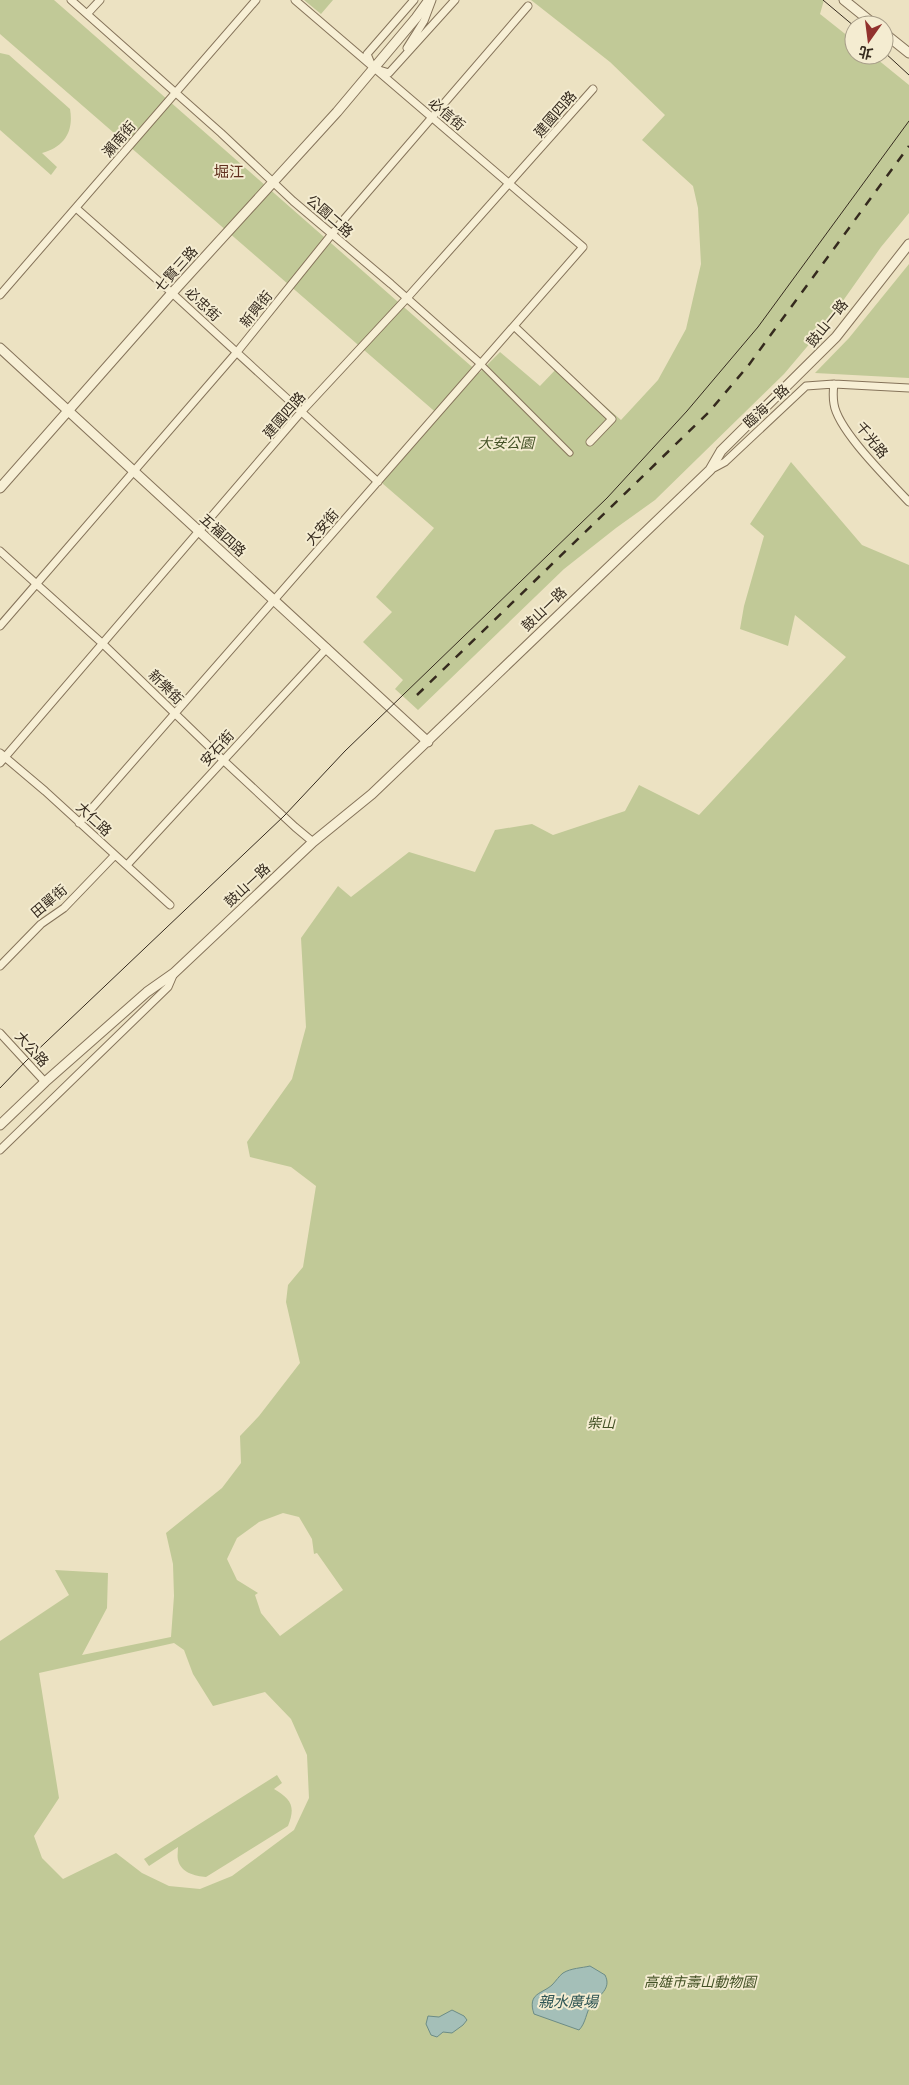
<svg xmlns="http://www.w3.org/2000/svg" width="909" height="2085" viewBox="0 0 909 2085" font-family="Lora,'Noto Sans TC',serif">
  <rect width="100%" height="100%" fill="#ece2c2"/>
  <path fill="#c1c997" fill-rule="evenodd" d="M 0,0 L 54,0 L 479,373 L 500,352 L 540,386 L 559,366 L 621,420 L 658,380 L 686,329 L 701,264 L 698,208 L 693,186 L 642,140 L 665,115 L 610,62 L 531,0 L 824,0 L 820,14 L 854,41 L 854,55 L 872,55 L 909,85 L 909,213 L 881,247 L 828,322 L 784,374 L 655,500 L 616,528 L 564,569 L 418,710 L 395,689 L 403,680 L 363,642 L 392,612 L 376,597 L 434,528 L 382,483 L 440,416 L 0,34 Z
    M 304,0 L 333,0 L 321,14 Z
    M 0,53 L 9,55 L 70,109 C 74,132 64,147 42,153 L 57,167 L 51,175 L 0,130 Z
    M 909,264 L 909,378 L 815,373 L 849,338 Z
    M 791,462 L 862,545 L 909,565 L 909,2085 L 0,2085 L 0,1641 L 69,1595 L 55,1570 L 108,1573 L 107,1608 L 82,1655 L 171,1637 L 174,1596 L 173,1564 L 166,1533 L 222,1488 L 241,1463 L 240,1436 L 259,1416 L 300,1363 L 286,1302 L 288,1285 L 303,1267 L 316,1186 L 291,1167 L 250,1157 L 247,1142 L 292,1079 L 306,1027 L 301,938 L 338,886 L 351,897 L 409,852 L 475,872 L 495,830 L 532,824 L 553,835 L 625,811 L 639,785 L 699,815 L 846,657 L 795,615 L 788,646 L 740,629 L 744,606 L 764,536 L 750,524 ZM 283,1513 L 299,1517 L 312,1539 L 314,1554 L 317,1553 L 343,1590 L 280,1636 L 261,1613 L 255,1595 L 258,1593 L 237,1580 L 227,1559 L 237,1538 L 259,1522 ZM 174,1643 L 184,1650 L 193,1674 L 213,1706 L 265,1692 L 291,1719 L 307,1755 L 309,1798 L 294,1830 L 232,1876 L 200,1889 L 169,1886 L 142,1873 L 116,1853 L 63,1879 L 42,1858 L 34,1836 L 59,1798 L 39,1673 Z
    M 277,1775 L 282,1783 L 274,1789 C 291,1799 296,1806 288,1826 L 206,1877 C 195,1876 181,1873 178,1860 C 177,1856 178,1851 178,1847 L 149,1866 L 144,1859 Z"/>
  <path fill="#a4bfb8" stroke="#6c8c86" d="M 590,1966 L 605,1975 C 612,1989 599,1995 591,2005 C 586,2012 586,2023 579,2030 L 534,2014 C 527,1993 542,1994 552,1985 C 556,1981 559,1976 563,1973 C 571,1968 582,1968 590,1966 Z
    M 452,2010 L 464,2016 L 467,2020 L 463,2025 L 452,2033 L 443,2032 L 437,2037 L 431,2035 L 426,2024 L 428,2016 L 439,2017 Z"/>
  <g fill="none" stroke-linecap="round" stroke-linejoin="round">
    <defs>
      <path id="pedestrian" d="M 481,364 L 570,453"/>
      <path id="minor" d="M 71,0 L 221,133 L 293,201 L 391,284 L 481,364
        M 87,14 L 100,0
        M 407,48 L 424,21 L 432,0
        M 372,66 L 367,54 L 414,0
        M 376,69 L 389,73 L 455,0
        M 76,208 L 172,293 L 378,482
        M 0,295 L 256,0
        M 515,327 L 612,419 L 590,442
        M 834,384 C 833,391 833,398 834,404 C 838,431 890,481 909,502
        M 710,470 L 725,462 L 806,386 L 834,384 L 909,388
        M 0,551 L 103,644 L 223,760 L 295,827 L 313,842
        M 0,626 L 237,352 L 340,224 L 528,6
        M 0,753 L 45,791 L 170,905
        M 0,763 L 302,411 L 407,298 L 593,89
        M 79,823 L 583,247 L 295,0
        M 127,865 L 327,648
        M 0,966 L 41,924 L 64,908 L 115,855
        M 0,1033 L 45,1082
        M 0,1150 L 168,987 L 174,973"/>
      <path id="tertiary" d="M 844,0 L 875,25
        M 884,33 L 909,53
        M 0,348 L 428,742
        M 0,488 L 172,293 L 337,112 L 416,18 L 429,0
        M 0,1125 L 45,1082 L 147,992 L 174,973 L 313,842 L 372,794 L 710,470 L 721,451 L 836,337 L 909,244"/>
    </defs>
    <use href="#pedestrian" stroke="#85735a" stroke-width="7"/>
    <use href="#minor" stroke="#85735a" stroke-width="9"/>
    <use href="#tertiary" stroke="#85735a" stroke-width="11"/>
    <use href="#pedestrian" stroke="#f7efd5" stroke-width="5"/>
    <use href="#minor" stroke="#f7efd5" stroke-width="7"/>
    <use href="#tertiary" stroke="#f7efd5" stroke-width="9"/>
    <path stroke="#352a1e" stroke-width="1" d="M 823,0 L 854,26
      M 884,52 L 909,75
      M 0,1088 L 26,1061 L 284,816 L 345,751 L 607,498 L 687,411 L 758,327 L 909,121"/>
    <path stroke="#352a1e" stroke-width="2.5" stroke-dasharray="9 9" stroke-linecap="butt" d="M 417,695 L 708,413 L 748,366 L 909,146"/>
  </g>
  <g text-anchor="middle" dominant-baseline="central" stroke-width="4" stroke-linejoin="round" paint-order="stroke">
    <g font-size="14" fill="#352a1e" stroke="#f4ecd1">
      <text transform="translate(447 114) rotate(40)">必信街</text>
      <text transform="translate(555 114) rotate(-49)">建國四路</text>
      <text transform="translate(119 139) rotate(-49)">瀨南街</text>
      <text transform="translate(330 216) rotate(41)">公園二路</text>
      <text transform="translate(176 269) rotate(-48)">七賢三路</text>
      <text transform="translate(203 304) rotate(43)">必忠街</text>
      <text transform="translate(256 309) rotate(-51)">新興街</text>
      <text transform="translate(827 323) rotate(-51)">鼓山一路</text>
      <text transform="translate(766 406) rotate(-43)">臨海一路</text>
      <text transform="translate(284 415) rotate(-49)">建國四路</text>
      <text transform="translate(872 440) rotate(51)">千光路</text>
      <text transform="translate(322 527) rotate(-49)">大安街</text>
      <text transform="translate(223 535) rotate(42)">五福四路</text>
      <text transform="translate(544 609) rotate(-44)">鼓山一路</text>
      <text transform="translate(166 687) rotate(45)">新樂街</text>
      <text transform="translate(217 748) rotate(-48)">安石街</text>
      <text transform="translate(94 819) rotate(43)">大仁路</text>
      <text transform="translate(247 885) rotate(-43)">鼓山一路</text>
      <text transform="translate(49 901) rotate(-40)">田單街</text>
      <text transform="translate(32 1049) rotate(48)">大公路</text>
    </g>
    <g font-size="14" font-style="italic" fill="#435125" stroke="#f4ecd1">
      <text x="506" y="443">大安公園</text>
      <text x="601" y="1423">柴山</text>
      <text x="700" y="1982">高雄市壽山動物園</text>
    </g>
    <g font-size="15" fill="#60301f" stroke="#f4ecd1">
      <text x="229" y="171">堀江</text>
    </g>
    <g font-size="15" font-style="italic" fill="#2d5454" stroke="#f4ecd1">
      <text x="568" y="2001">親水廣場</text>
    </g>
  </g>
  <g transform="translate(869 40) rotate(194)"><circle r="24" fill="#f4ecd1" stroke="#a89e89"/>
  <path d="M0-4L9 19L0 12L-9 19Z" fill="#91312d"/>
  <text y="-8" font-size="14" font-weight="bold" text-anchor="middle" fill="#352a1e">北</text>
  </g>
</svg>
